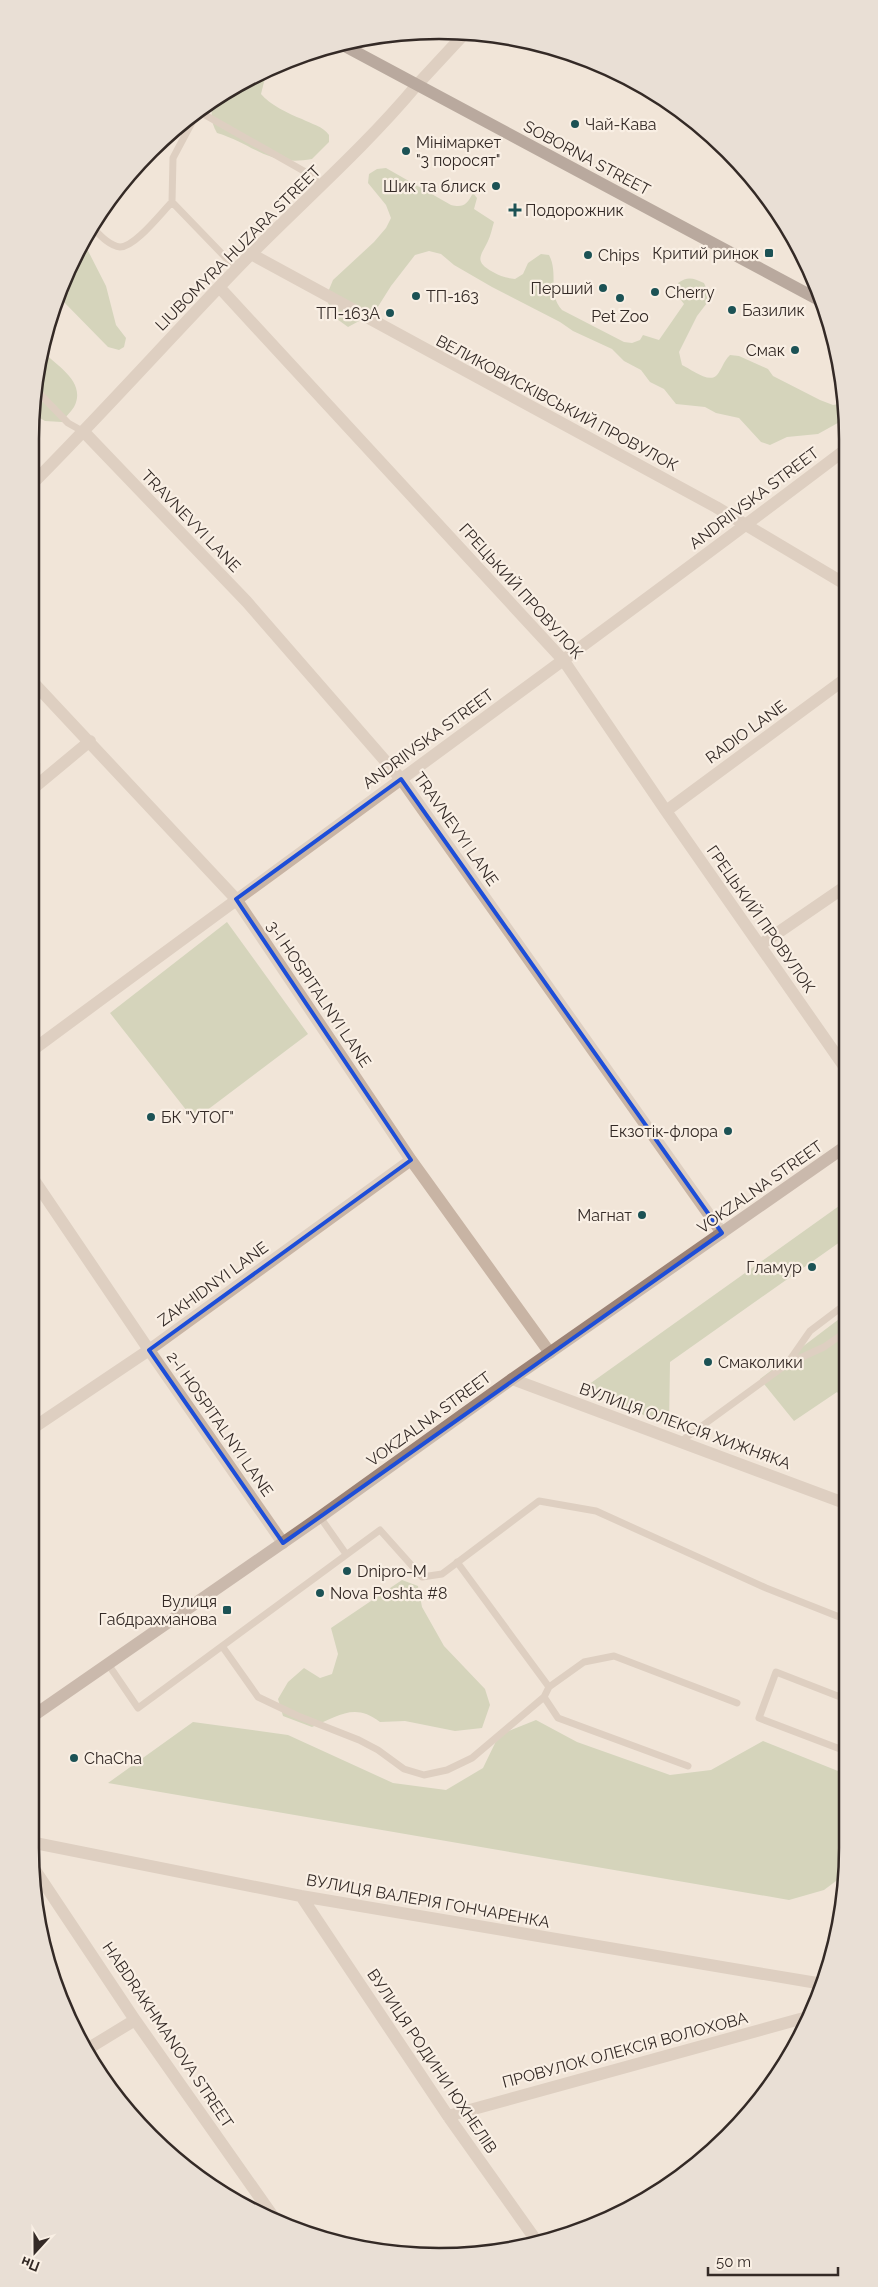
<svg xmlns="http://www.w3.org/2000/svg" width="878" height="2287" viewBox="0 0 878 2287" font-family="Raleway,sans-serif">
  <rect width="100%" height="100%" fill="#f1e5d8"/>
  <path fill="#b3bf98" d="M 267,70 L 261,94 C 269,104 289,114 302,119 C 311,124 323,126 329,135 L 329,142 L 312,159 C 268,167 254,144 217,133 C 196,96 241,82 267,70 Z
    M 386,168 L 451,205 C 464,208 467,204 473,193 L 477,198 L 474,209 L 494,222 C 492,228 491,235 488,241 C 481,256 473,261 493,272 C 500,276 506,278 515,279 L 523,274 L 528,263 L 541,254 L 549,255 C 559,274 547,293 562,310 L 624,342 L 632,343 L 640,340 L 643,335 L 659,340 L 684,304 L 675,292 L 678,283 C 688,276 693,278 704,283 L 708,292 L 707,303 L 697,316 L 679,352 L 682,365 C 691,369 709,384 717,375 C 722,369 723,362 730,355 L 739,356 L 768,369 L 773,376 L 820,400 L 833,405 L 845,403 L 845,419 L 818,434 L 787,437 L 770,445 L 761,442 L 739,418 L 716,413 L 705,407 L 676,404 L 664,389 L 650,382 L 641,370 L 624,361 L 612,349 L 573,331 L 560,322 L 492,287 L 454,265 L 441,254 L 429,251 L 415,255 L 391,286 L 374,313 L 348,327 L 337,319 L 328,303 L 328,292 L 333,280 L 374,242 L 386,228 L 391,218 L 386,205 L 368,183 L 369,174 L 377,169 Z
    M 83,241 L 106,286 L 116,325 L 126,338 L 124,347 L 119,350 L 108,347 L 58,296 L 72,258 Z
    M 42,351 C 57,366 87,382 74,407 C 71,412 65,417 62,422 L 45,421 L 33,414 Z
    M 227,922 L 308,1034 L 194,1120 L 110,1013 Z
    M 846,1201 L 847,1237 L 670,1362 L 669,1425 L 581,1390 Z
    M 847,1313 L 847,1403 L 837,1392 L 794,1421 L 760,1379 Z
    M 402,1580 L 418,1586 L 422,1607 L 444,1646 L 485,1689 L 490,1705 L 482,1728 L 455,1731 L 405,1721 L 380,1722 C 355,1702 338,1716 312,1727 L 283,1716 L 278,1699 L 288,1682 L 304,1668 L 320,1678 L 332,1674 L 338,1654 L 331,1628 Z
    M 536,1720 L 577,1742 L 670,1775 L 711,1770 L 763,1741 L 848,1775 L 848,1848 L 844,1875 L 824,1890 L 789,1900 L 108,1783 L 193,1722 L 288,1735 L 393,1783 L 446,1790 L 483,1768 L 499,1735 Z"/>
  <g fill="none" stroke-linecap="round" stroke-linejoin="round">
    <path stroke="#c8b4a4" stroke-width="7" d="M 172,202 L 173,158 L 198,111 L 309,174 L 322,186
      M 92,227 C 99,234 109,246 120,247 C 135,247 161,213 172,202 L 226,258 L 238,267
      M 36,390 L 68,423 L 84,432
      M 787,1364 L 810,1331 L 847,1303
      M 680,1442 L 787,1364 L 824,1347 L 847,1331
      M 320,1517 L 346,1554
      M 457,1562 L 549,1687 L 584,1662 L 614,1656 L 737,1703
      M 222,1646 L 258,1697 L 298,1716 L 359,1740 L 378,1750 L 404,1769 L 424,1775 L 447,1770 L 472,1758 L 544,1697
      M 108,1664 L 138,1708 L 380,1530 L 422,1577 L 442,1574 L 539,1501 L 596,1511 L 766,1588 L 847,1620
      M 549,1687 L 544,1697 L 558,1718 L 688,1766
      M 848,1700 L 776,1672 L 759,1718 L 848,1752"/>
    <path stroke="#c8b4a4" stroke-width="12" d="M 251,254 L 716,507 L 845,584
      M 220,288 L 564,661 L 666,811 L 846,1069
      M 84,432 L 247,602 L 401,779 L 722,1233
      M 30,486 C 104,412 173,334 246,259 C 303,201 364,148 416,86
      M 30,679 L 236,899 L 411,1160 L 550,1353
      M 30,791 L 90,741
      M 666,811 L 845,679
      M 760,945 L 846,886
      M 30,1174 L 149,1350 L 283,1543
      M 30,1430 L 149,1350 L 411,1160
      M 30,1842 L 301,1896 L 823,1984
      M 33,1867 L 135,2020 L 277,2222
      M 301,1896 L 448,2116 L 538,2243
      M 84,2051 L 135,2020
      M 448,2116 L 811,2016"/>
    <path stroke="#c8b4a4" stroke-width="12" d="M 416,86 L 467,31
      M 30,1052 C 301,851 576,654 845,450
      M 512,1379 L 847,1504"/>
    <path stroke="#9c8376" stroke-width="12" d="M 30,1718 L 320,1517 L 512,1379 L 846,1146"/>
    <path stroke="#766157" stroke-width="12" d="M 341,44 L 819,300"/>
  </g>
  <path d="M0 0H878V2287H0ZM 401,779 L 722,1233 L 283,1543 L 149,1350 L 411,1160 L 236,899 Z" fill="#f1e5d8" fill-opacity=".55" fill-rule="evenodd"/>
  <path fill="none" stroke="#1d4ed8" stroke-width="4" stroke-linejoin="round" d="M 401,779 L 722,1233 L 283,1543 L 149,1350 L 411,1160 L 236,899 Z"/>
  <g fill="#1c5255" stroke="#f9efe4" stroke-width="2">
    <circle cx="575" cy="124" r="5"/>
    <circle cx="406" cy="151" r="5"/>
    <circle cx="496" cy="186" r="5"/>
    <path d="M512.5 202.5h5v5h5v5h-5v5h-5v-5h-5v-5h5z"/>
    <rect x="764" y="248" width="10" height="10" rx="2.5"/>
    <circle cx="588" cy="255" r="5"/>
    <circle cx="603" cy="288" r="5"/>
    <circle cx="655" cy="292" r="5"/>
    <circle cx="416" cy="296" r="5"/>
    <circle cx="620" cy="298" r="5"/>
    <circle cx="732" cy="310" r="5"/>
    <circle cx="390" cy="313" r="5"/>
    <circle cx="795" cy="350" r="5"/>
    <circle cx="151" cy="1117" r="5"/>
    <circle cx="728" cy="1131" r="5"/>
    <circle cx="642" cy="1215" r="5"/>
    <circle cx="812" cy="1267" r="5"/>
    <circle cx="708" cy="1362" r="5"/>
    <circle cx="347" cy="1571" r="5"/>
    <circle cx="320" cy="1593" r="5"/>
    <rect x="222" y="1605" width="10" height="10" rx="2.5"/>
    <circle cx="74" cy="1758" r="5"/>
  </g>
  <g text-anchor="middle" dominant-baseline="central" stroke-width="4.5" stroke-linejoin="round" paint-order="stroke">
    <g font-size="16" fill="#342a26" stroke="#f9efe4" text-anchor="start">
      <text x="585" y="124">Чай-Кава</text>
      <text x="416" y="142">Мінімаркет<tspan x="416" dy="18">"3 поросят"</tspan></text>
      <text x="486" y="186" text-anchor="end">Шик та блиск</text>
      <text x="525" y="210">Подорожник</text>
      <text x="759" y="253" text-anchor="end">Критий ринок</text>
      <text x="598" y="255">Chips</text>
      <text x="593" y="288" text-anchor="end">Перший</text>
      <text x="665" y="292">Cherry</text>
      <text x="426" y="296">ТП-163</text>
      <text x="742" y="310">Базилик</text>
      <text x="380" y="313" text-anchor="end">ТП-163А</text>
      <text x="620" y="316" text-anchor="middle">Pet Zoo</text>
      <text x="785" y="350" text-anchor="end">Смак</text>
      <text x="161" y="1117">БК "УТОГ"</text>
      <text x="718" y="1131" text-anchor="end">Екзотік-флора</text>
      <text x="632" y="1215" text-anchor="end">Магнат</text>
      <text x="802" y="1267" text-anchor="end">Гламур</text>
      <text x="718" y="1362">Смаколики</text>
      <text x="357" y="1571">Dnipro-M</text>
      <text x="330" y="1593">Nova Poshta #8</text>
      <text x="217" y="1601" text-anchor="end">Вулиця<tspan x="217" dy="18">Габдрахманова</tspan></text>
      <text x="84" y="1758">ChaCha</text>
    </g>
    <g font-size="16" fill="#342a26" stroke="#f9efe4">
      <text transform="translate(587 158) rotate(28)">SOBORNA STREET</text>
      <text transform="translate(238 248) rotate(-45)">LIUBOMYRA HUZARA STREET</text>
      <text transform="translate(557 403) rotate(28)">ВЕЛИКОВИСКІВСЬКИЙ ПРОВУЛОК</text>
      <text transform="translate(754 498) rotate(-37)">ANDRIIVSKA STREET</text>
      <text transform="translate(191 521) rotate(46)">TRAVNEVYI LANE</text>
      <text transform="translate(521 591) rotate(48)">ГРЕЦЬКИЙ ПРОВУЛОК</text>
      <text transform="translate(746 732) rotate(-36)">RADIO LANE</text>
      <text transform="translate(428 739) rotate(-36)">ANDRIIVSKA STREET</text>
      <text transform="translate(456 829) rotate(55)">TRAVNEVYI LANE</text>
      <text transform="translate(761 919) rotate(55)">ГРЕЦЬКИЙ ПРОВУЛОК</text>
      <text transform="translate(319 994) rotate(56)">3-I HOSPITALNYI LANE</text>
      <text transform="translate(760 1187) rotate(-35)">VOKZALNA STREET</text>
      <text transform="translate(213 1284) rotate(-36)">ZAKHIDNYI LANE</text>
      <text transform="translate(429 1419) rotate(-36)">VOKZALNA STREET</text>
      <text transform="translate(220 1424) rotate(55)">2-I HOSPITALNYI LANE</text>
      <text transform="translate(685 1426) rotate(20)">ВУЛИЦЯ ОЛЕКСІЯ ХИЖНЯКА</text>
      <text transform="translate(428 1901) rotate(10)">ВУЛИЦЯ ВАЛЕРІЯ ГОНЧАРЕНКА</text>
      <text transform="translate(168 2035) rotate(56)">HABDRAKHMANOVA STREET</text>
      <text transform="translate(625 2050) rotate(-15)">ПРОВУЛОК ОЛЕКСІЯ ВОЛОХОВА</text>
      <text transform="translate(432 2061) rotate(56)">ВУЛИЦЯ РОДИНИ ЮХНЕЛІВ</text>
    </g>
  </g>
  <path d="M0 0H878V2287H0ZM439 39H439A400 400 0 0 1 839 439V1848A400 400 0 0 1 439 2248H439A400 400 0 0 1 39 1848V439A400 400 0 0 1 439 39Z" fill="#e9dfd5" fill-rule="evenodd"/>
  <path fill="none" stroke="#342a26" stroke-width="2.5" d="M439 39H439A400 400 0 0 1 839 439V1848A400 400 0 0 1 439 2248H439A400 400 0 0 1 39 1848V439A400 400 0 0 1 439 39Z"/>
  <g transform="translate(35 2252) rotate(201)" stroke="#f9efe4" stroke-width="4" paint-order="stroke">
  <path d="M0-4L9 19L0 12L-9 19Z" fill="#342a26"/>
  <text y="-8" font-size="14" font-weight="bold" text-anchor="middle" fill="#342a26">Пн</text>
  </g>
  <path d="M708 2267v8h130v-8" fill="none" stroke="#342a26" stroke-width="2.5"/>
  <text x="716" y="2267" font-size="15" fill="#342a26" stroke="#f9efe4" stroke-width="4" paint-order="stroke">50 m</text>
</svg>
